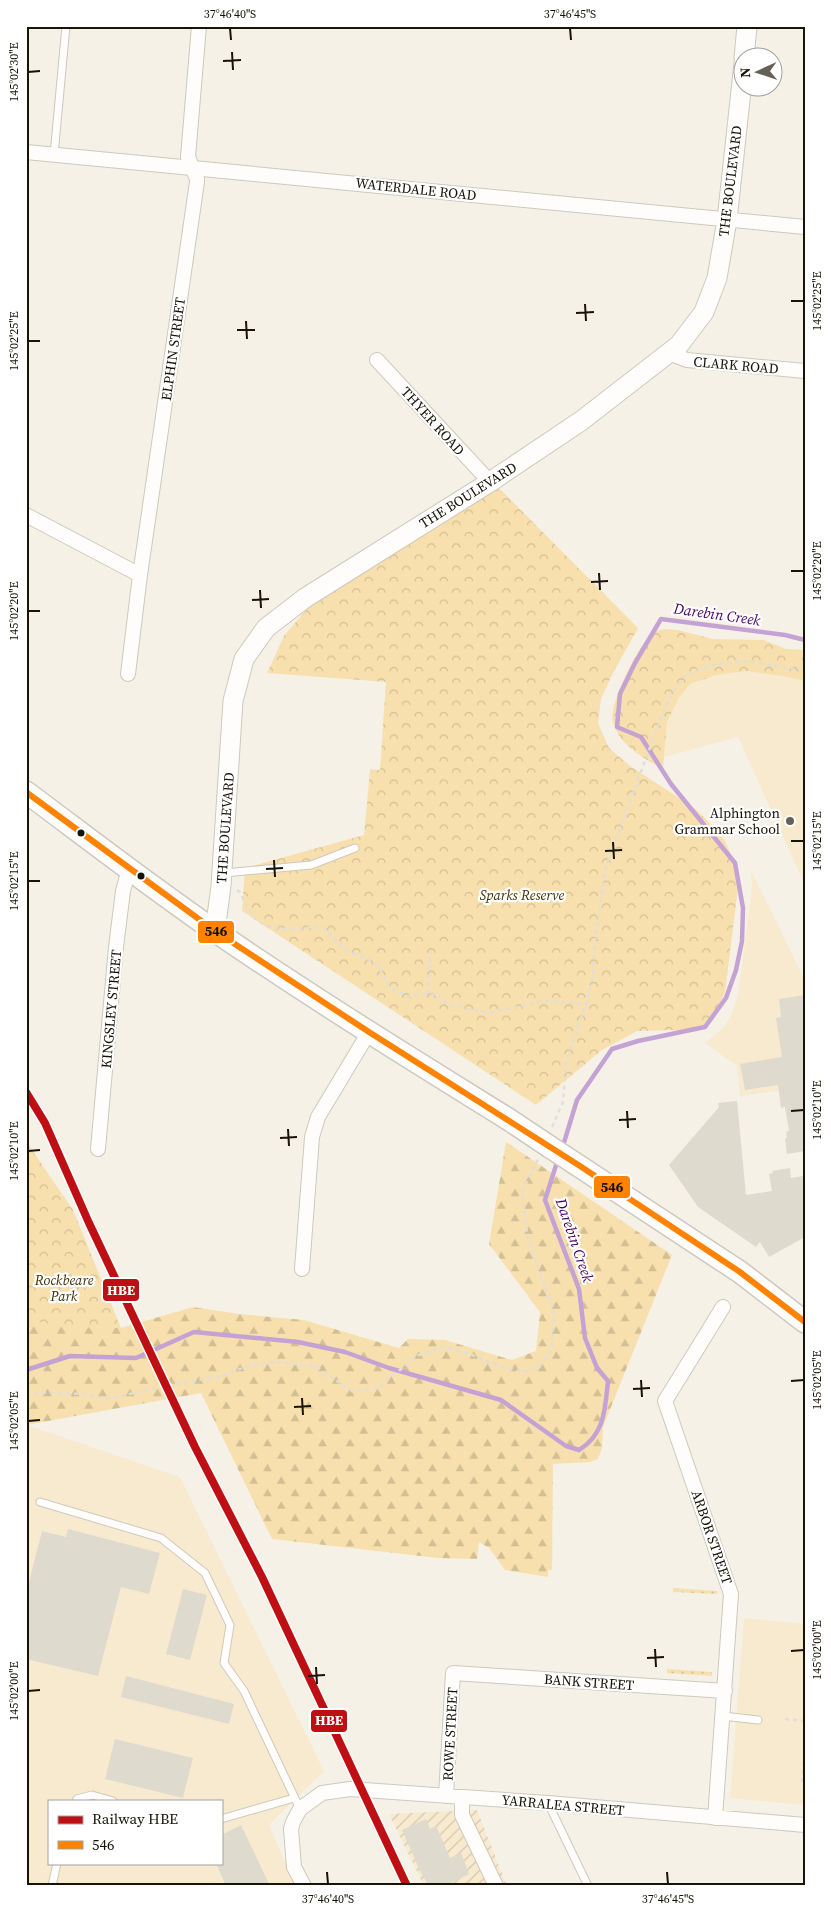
<svg xmlns="http://www.w3.org/2000/svg" width="831" height="1912" viewBox="0 0 831 1912" font-family="'Source Serif 4',serif">
  <defs>
    <pattern id="industrial-furrows" width="10" height="10" patternUnits="userSpaceOnUse" patternTransform="scale(1.25)"><rect width="10" height="10" fill="#f8eacf"/><path d="M-1 1l2-2M0 10L10 0M9 11l2-2" fill="none" stroke="#d4c8b0"/></pattern>
    <pattern id="forest-firs" width="22" height="20" patternUnits="userSpaceOnUse" patternTransform="scale(1.25)"><rect width="22" height="20" fill="#f7e0ae"/><path d="M5 1l3.5 6h-7zM16 11l3.5 6h-7z" fill="#d3bf94"/></pattern>
    <pattern id="park-crowns" width="20" height="18" patternUnits="userSpaceOnUse" patternTransform="scale(1.25)"><rect width="20" height="18" fill="#f7e0ae"/><path d="M2 6a3 3 0 1 1 6 0M12 15a3 3 0 1 1 6 0" fill="none" stroke="#d3bf94"/></pattern>
    <pattern id="garden-dots" width="8" height="8" patternUnits="userSpaceOnUse" patternTransform="scale(1.25)"><rect width="8" height="8" fill="#f7e0ae"/><path d="M2 2h.1M6 6h.1" fill="none" stroke="#d3bf94" stroke-width="1.8" stroke-linecap="round"/></pattern>
  </defs>
  <rect width="100%" height="100%" fill="#f6f1e6"/>
  <path fill="#f8eacf" fill-rule="evenodd" d="M 746,671 L 781,676 L 805,681 L 805,885 L 738,737 L 664,757 L 667,722 L 679,698 L 690,684 L 716,675 Z
    M 751,870 L 805,980 L 805,1087 L 740,1096 L 737,1066 L 705,1043 L 723,1028 L 731,1016 L 738,996 L 752,888 Z
    M 27,1425 L 180,1477 L 324,1771 L 269,1825 L 295,1886 L 26,1886 ZM 49,1801 L 221,1801 L 221,1863 L 49,1863 Z
    M 744,1618 L 805,1624 L 805,1805 L 730,1798 Z"/>
  <path fill="url(#industrial-furrows)" d="M 477,1810 L 507,1886 L 424,1886 L 389,1814 Z"/>
  <path fill="url(#forest-firs)" d="M 506,1142 L 672,1255 L 603,1427 L 602,1448 L 598,1459 L 590,1462 L 553,1464 L 552,1570 L 548,1570 L 548,1577 L 505,1570 L 489,1548 L 479,1542 L 477,1559 L 438,1558 L 272,1539 L 201,1393 L 26,1425 L 26,1165 L 121,1328 L 193,1307 L 239,1314 L 304,1320 L 399,1348 L 408,1339 L 445,1340 L 512,1360 L 536,1351 L 540,1312 L 489,1244 Z"/>
  <path fill="url(#park-crowns)" d="M 499,488 L 638,628 L 613,673 L 601,699 L 598,723 L 609,748 L 630,766 L 693,807 L 711,824 L 725,841 L 737,868 L 738,888 L 725,992 L 714,1018 L 703,1028 L 692,1032 L 672,1030 L 637,1031 L 602,1050 L 536,1105 L 242,911 L 245,868 L 364,835 L 370,769 L 380,770 L 386,682 L 267,673 L 284,636 L 312,603 Z
    M 665,629 L 678,630 L 713,639 L 764,640 L 786,649 L 805,650 L 805,681 L 781,676 L 746,671 L 716,675 L 690,684 L 679,698 L 667,722 L 663,769 C 643,758 619,745 613,722 C 608,705 638,646 651,635 C 655,631 660,630 665,629 Z
    M 26,1141 L 73,1210 L 121,1328 L 69,1327 L 40,1322 L 26,1327 Z"/>
  <path fill="url(#garden-dots)" d="M 673,1588 L 717,1591 L 718,1594 L 673,1592 Z
    M 667,1669 L 712,1672 L 712,1676 L 667,1673 Z"/>
  <g fill="none" stroke-linecap="round" stroke-linejoin="round">
    <path stroke="#c4a3d4" stroke-width="4.5" d="M 562,1149 L 577,1100 L 612,1049 L 638,1041 L 705,1027 L 726,998 L 736,970 L 742,941 L 743,908 L 735,863 L 671,784 L 641,737 L 617,727 L 620,694 L 635,663 L 661,619 L 785,635 L 805,640
      M 26,1370 L 70,1356 L 136,1358 L 194,1332 L 298,1342 L 345,1352 L 389,1368 L 501,1400 L 566,1446 L 579,1450 C 605,1434 605,1409 608,1381 L 597,1368 L 585,1338 L 579,1289 L 545,1200 L 558,1159"/>
  </g>
  <path fill="#dfdace" d="M 805,995 L 805,1151 L 787,1154 L 785,1139 L 787,1138 L 786,1132 L 789,1131 L 785,1107 L 781,1108 L 778,1085 L 745,1090 L 740,1064 L 782,1057 L 776,1018 L 781,1017 L 779,999 Z
    M 737,1101 L 746,1195 L 772,1191 L 769,1174 L 773,1173 L 772,1171 L 790,1168 L 791,1178 L 803,1176 L 805,1183 L 805,1237 L 769,1257 L 760,1242 L 756,1247 L 698,1207 L 669,1165 L 719,1107 L 718,1103 Z
    M 68,1529 L 160,1553 L 149,1594 L 121,1587 L 98,1676 L 26,1659 L 26,1594 L 42,1531 L 66,1537 Z
    M 183,1589 L 207,1595 L 190,1660 L 166,1654 Z
    M 126,1676 L 234,1704 L 229,1724 L 121,1697 Z
    M 115,1739 L 193,1758 L 183,1798 L 105,1779 Z
    M 426,1819 L 430,1829 L 436,1826 L 450,1858 L 461,1852 L 469,1874 L 451,1883 L 427,1883 L 420,1871 L 402,1830 Z
    M 241,1825 L 270,1886 L 226,1886 L 216,1863 L 221,1863 L 221,1835 Z"/>
  <g fill="none" stroke-linecap="round" stroke-linejoin="round">
    <defs>
      <path id="lane" d="M 54,155 L 66,26
        M 224,873 L 311,865 L 355,848
        M 40,1502 L 161,1538 L 205,1573 L 230,1625 L 224,1663 L 244,1691 L 300,1809
        M 723,1716 L 758,1720
        M 76,1801 L 77,1799 L 92,1795 L 113,1801
        M 548,1803 L 588,1886
        M 221,1819 L 294,1798
        M 52,1886 L 57,1863"/>
      <path id="street" d="M 26,152 L 805,227
        M 669,353 L 687,360 L 805,371
        M 377,360 L 490,482
        M 26,515 L 140,575
        M 128,674 L 140,575 L 197,182 L 197,179 L 188,157 L 199,26
        M 98,1149 L 116,947 L 123,891 L 129,869
        M 302,1269 L 312,1137 L 318,1117 L 369,1032
        M 446,1796 L 453,1673 L 725,1691
        M 462,1797 L 462,1815 L 496,1886
        M 715,1818 L 731,1594 L 665,1401 L 723,1307
        M 304,1886 L 294,1867 L 291,1829 L 293,1822 L 300,1809 L 322,1793 L 350,1789 L 548,1803 L 805,1825"/>
      <path id="secondary" d="M 744,58 L 747,26
        M 215,931 L 221,886 L 233,701 L 244,659 L 266,628 L 305,598 L 490,482 L 581,421 L 679,345 L 704,312 L 717,278 L 727,220 L 744,63"/>
      <path id="primary" d="M 26,792 C 89,839 151,887 215,931 C 311,997 410,1058 508,1119
        M 550,1147 L 740,1272 L 805,1322"/>
    </defs>
    <use href="#lane" stroke="#cec9be" stroke-width="9"/>
    <use href="#street" stroke="#cec9be" stroke-width="16"/>
    <use href="#secondary" stroke="#cec9be" stroke-width="21"/>
    <use href="#primary" stroke="#cec9be" stroke-width="24"/>
    <path stroke="#e0deda" stroke-width="2.5" stroke-dasharray="4 4" stroke-linecap="butt" d="M 237,890 L 240,892 C 244,900 248,910 253,916 C 271,937 300,925 324,928 L 345,950 L 372,961 L 378,966 L 389,986 L 395,991 L 408,996 L 427,994 L 438,996 L 449,1005 L 489,1013 L 545,1001 L 586,1004
      M 427,994 L 431,951
      M 552,1127 L 563,1102 L 566,1062 L 586,1004 L 593,976 L 595,941 L 606,866 L 659,723 L 670,697 L 683,677 L 710,665 L 744,661 L 795,669 L 805,673
      M 26,1392 L 83,1394 L 107,1399 L 174,1384 L 218,1377 L 248,1366 L 278,1362 L 315,1366 L 352,1391 L 377,1388 L 419,1355 L 444,1347 L 470,1354 L 498,1366 L 524,1372 L 540,1366 L 552,1350 L 554,1311 L 528,1239 L 522,1192 L 538,1159
      M 785,1719 L 805,1721
      M 802,1782 L 805,1750"/>
    <use href="#lane" stroke="#fefdfb" stroke-width="7"/>
    <use href="#street" stroke="#fefdfb" stroke-width="14"/>
    <use href="#secondary" stroke="#fefdfb" stroke-width="19"/>
    <use href="#primary" stroke="#fefdfb" stroke-width="21"/>
    <defs>
      <path id="primary-bridge" d="M 508,1119 L 550,1147"/>
    </defs>
    <use href="#primary-bridge" stroke="#cec9be" stroke-width="24" stroke-linecap="butt"/>
    <use href="#primary-bridge" stroke="#fefdfb" stroke-width="21"/>
    <defs>
      <path id="bus-1" d="M 26,792 L 215,931 L 369,1032 L 580,1166 L 740,1272 L 805,1322"/>
    </defs>
    <use href="#bus-1" stroke="#fff" stroke-width="10"/>
    <use href="#bus-1" stroke="#ff8200" stroke-width="6"/>
    <defs>
      <path id="rail-1" d="M 26,1092 L 45,1123 L 89,1223 L 195,1447 L 262,1577 L 407,1886"/>
    </defs>
    <use href="#rail-1" stroke="#fff" stroke-width="11"/>
    <use href="#rail-1" stroke="#be1014" stroke-width="8"/>
  </g>
  <path fill="none" stroke="#181307" stroke-width="2" d="M 230,28 L 231,40M 570,28 L 571,40M 232,52 L 233,70M 223,61 L 241,60M 28,72 L 40,71M 791,301 L 804,301M 585,304 L 586,321M 576,313 L 594,312M 246,321 L 247,339M 237,330 L 255,330M 28,341 L 40,341M 791,571 L 804,571M 599,573 L 600,590M 591,582 L 608,581M 260,590 L 261,608M 252,600 L 269,599M 28,611 L 40,611M 791,841 L 804,841M 613,842 L 614,859M 605,851 L 622,850M 274,860 L 275,877M 266,869 L 283,868M 28,881 L 40,881M 627,1111 L 628,1128M 791,1111 L 804,1110M 619,1120 L 636,1119M 288,1129 L 289,1146M 280,1138 L 297,1137M 28,1151 L 40,1150M 641,1380 L 642,1397M 791,1381 L 804,1380M 633,1389 L 650,1388M 302,1398 L 303,1415M 294,1407 L 311,1406M 28,1421 L 40,1420M 655,1649 L 656,1667M 791,1651 L 804,1650M 647,1658 L 664,1657M 316,1667 L 317,1684M 308,1676 L 325,1675M 28,1691 L 40,1690M 327,1872 L 328,1884M 667,1872 L 668,1884"/>
  <circle fill="#666155" stroke="#fff" stroke-width="2" cx="790" cy="821" r="5"/>
  <g fill="#181307" stroke="#fff" stroke-width="2">
    <circle cx="81" cy="833" r="4.5"/>
    <circle cx="141" cy="876" r="4.5"/>
  </g>
  <g text-anchor="middle" dominant-baseline="central" stroke-width="4.5" stroke-linejoin="round" paint-order="stroke">
    <g font-size="14" fill="#181307" stroke="#fff">
      <text transform="translate(730 181) rotate(-83)">THE BOULEVARD</text>
      <text transform="translate(416 189) rotate(6)">WATERDALE ROAD</text>
      <text transform="translate(173 349) rotate(-82)">ELPHIN STREET</text>
      <text transform="translate(736 365) rotate(5)">CLARK ROAD</text>
      <text transform="translate(433 421) rotate(48)">THYER ROAD</text>
      <text transform="translate(468 495) rotate(-32)">THE BOULEVARD</text>
      <text transform="translate(225 828) rotate(-86)">THE BOULEVARD</text>
      <text transform="translate(111 1009) rotate(-85)">KINGSLEY STREET</text>
      <text transform="translate(712 1537) rotate(71)">ARBOR STREET</text>
      <text transform="translate(589 1682) rotate(4)">BANK STREET</text>
      <text transform="translate(450 1734) rotate(-87)">ROWE STREET</text>
      <text transform="translate(563 1805) rotate(5)">YARRALEA STREET</text>
    </g>
    <g font-size="14" fill="#181307" stroke="#fff" text-anchor="end">
      <text x="780" y="813">Alphington<tspan x="780" dy="16">Grammar School</tspan></text>
    </g>
    <g font-size="14" font-style="italic" fill="#413007" stroke="#fff">
      <text x="522" y="895">Sparks Reserve</text>
      <text x="64" y="1280">Rockbeare<tspan x="64" dy="16">Park</tspan></text>
    </g>
    <g font-size="15" font-style="italic" fill="#460263" stroke="#fff">
      <text transform="translate(717 614) rotate(8)">Darebin Creek</text>
      <text transform="translate(575 1240) rotate(71)">Darebin Creek</text>
    </g>
  </g>
  <g stroke="#fff" stroke-width="2">
    <rect x="197" y="920" width="38" height="24" rx="5" fill="#ff8200"/>
    <rect x="593" y="1175" width="38" height="24" rx="5" fill="#ff8200"/>
    <rect x="102" y="1278" width="38" height="24" rx="5" fill="#be1014"/>
    <rect x="310" y="1709" width="38" height="24" rx="5" fill="#be1014"/>
  </g>
  <g font-size="14" text-anchor="middle" font-weight="bold" fill="#fff">
    <text x="121" y="1295">HBE</text>
    <text x="329" y="1725">HBE</text>
  </g>
  <g font-size="14" text-anchor="middle" font-weight="bold" fill="#111">
    <text x="216" y="936">546</text>
    <text x="612" y="1192">546</text>
  </g>
  <rect width="831" height="1912" fill="none" stroke="#ffffff" stroke-width="55"/>
  <rect x="48" y="1800" width="175" height="65" fill="#ffffff" stroke="#a3a19c"/>
  <rect x="58" y="1816" width="25" height="8" fill="#be1014" stroke="#a3a19c"/>
  <text x="92" y="1824" font-size="15" fill="#181307">Railway HBE</text>
  <rect x="58" y="1841" width="25" height="8" fill="#ff8200" stroke="#a3a19c"/>
  <text x="92" y="1850" font-size="15" fill="#181307">546</text>
  <g transform="translate(758 72) rotate(267)"><circle r="24" fill="#ffffff" stroke="#a3a19c"/>
  <path d="M0-4L9 19L0 12L-9 19Z" fill="#666155"/>
  <text y="-8" font-size="14" font-weight="bold" text-anchor="middle" fill="#181307">N</text>
  </g>
  <rect x="28" y="28" width="776" height="1856" fill="none" stroke="#181307" stroke-width="2"/>
  <g font-size="12" text-anchor="middle" fill="#181307">
    <text x="230" y="18">37°46'40"S</text>
    <text x="570" y="18">37°46'45"S</text>
    <text transform="translate(14 72) rotate(-90)" y="4">145°02'30"E</text>
    <text transform="translate(817 301) rotate(-90)" y="4">145°02'25"E</text>
    <text transform="translate(14 341) rotate(-90)" y="4">145°02'25"E</text>
    <text transform="translate(817 571) rotate(-90)" y="4">145°02'20"E</text>
    <text transform="translate(14 611) rotate(-90)" y="4">145°02'20"E</text>
    <text transform="translate(817 841) rotate(-90)" y="4">145°02'15"E</text>
    <text transform="translate(14 881) rotate(-90)" y="4">145°02'15"E</text>
    <text transform="translate(817 1110) rotate(-90)" y="4">145°02'10"E</text>
    <text transform="translate(14 1151) rotate(-90)" y="4">145°02'10"E</text>
    <text transform="translate(817 1380) rotate(-90)" y="4">145°02'05"E</text>
    <text transform="translate(14 1421) rotate(-90)" y="4">145°02'05"E</text>
    <text transform="translate(817 1650) rotate(-90)" y="4">145°02'00"E</text>
    <text transform="translate(14 1691) rotate(-90)" y="4">145°02'00"E</text>
    <text x="328" y="1903">37°46'40"S</text>
    <text x="668" y="1903">37°46'45"S</text>
  </g>
</svg>
